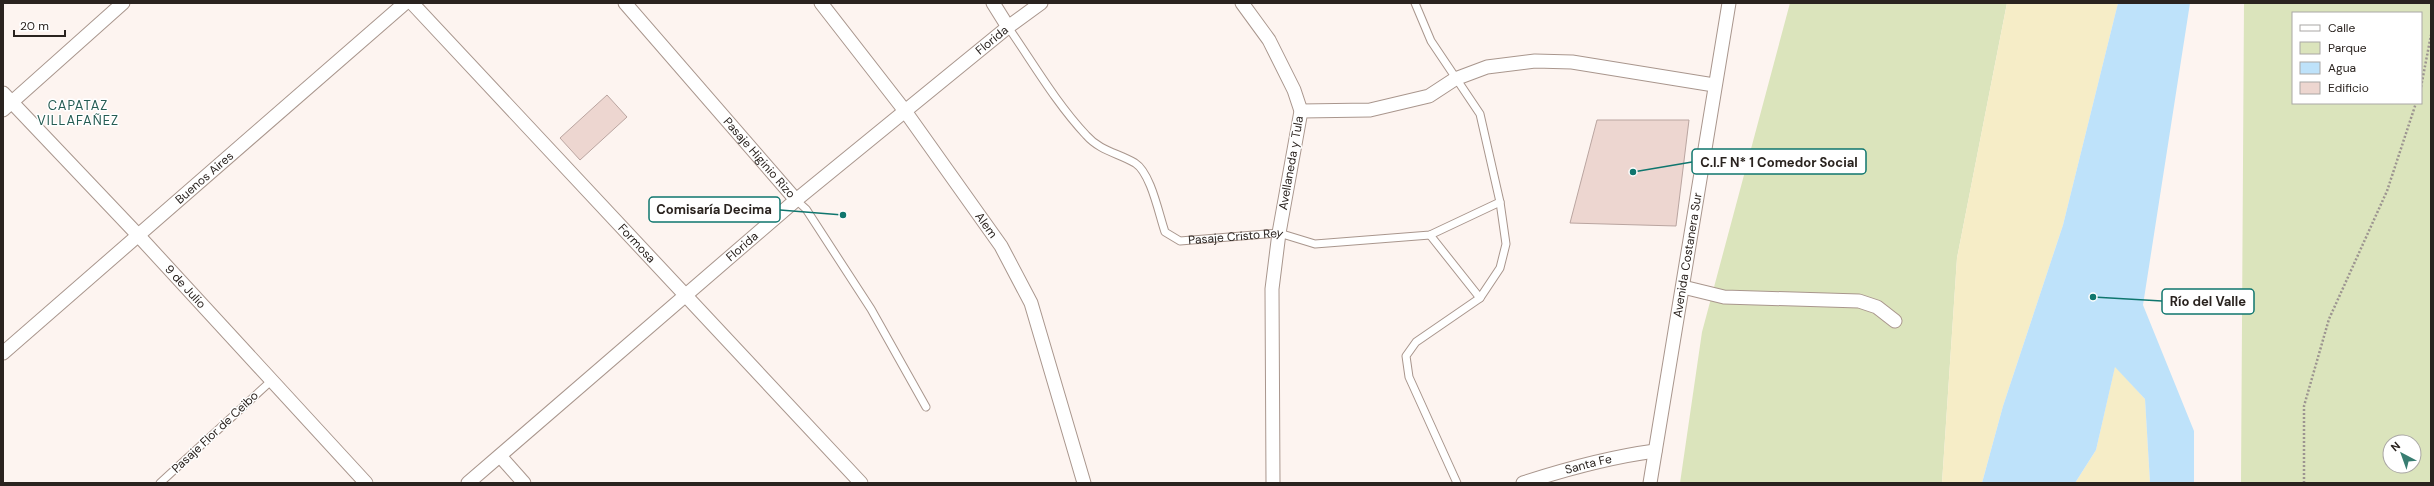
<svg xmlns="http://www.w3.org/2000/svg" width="2434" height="486" viewBox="0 0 2434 486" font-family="'DM Sans',sans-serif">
  <rect width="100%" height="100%" fill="#fdf4f0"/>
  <path fill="#dbe4bc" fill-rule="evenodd" d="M 1790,3 L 2007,3 L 1957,258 L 1942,483 L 1680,483 L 1702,332 Z
    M 2244,3 L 2431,3 L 2431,483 L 2241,483 ZM 2293,13 L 2421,13 L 2421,103 L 2293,103 ZM 2390,442 L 2414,442 L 2414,466 L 2390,466 Z"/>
  <path fill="#f6edc7" d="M 2007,3 L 2118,3 L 2063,225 L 2003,406 L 1982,483 L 1942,483 L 1957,258 Z
    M 2115,366 L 2145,399 L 2150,483 L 2075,483 L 2096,450 Z"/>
  <path fill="#bee2fa" d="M 2118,3 L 2190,3 L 2143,305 L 2194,431 L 2194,483 L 2150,483 L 2145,399 L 2115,367 L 2096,450 L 2075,483 L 1982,483 L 2003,406 L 2063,225 Z"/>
  <path fill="#edd6d0" stroke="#baa5a0" d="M 607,95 L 627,117 L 580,160 L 560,138 Z
    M 1597,120 L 1689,120 L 1676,226 L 1570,223 Z"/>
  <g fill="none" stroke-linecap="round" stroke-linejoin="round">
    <defs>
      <g id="lane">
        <path d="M 1415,3 L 1431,41 L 1480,114 L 1500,202 L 1506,244 L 1500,268 L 1480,298 L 1416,342 L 1406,356 L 1409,377 L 1457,483"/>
        <path id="s1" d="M 1008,27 C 1033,63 1056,103 1086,135 C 1100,151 1118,153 1135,163 C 1151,173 1159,215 1165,232 L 1180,241 L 1279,233 L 1315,244 L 1430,235 L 1500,202"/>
        <path d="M 796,200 L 806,209 L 871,309 L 926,407"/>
        <path d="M 1430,235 L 1480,298"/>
        <path d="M 160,483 L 271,381"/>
      </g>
      <g id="street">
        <path id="s2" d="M 412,3 L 861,483"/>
        <path id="s3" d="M 625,3 L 796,200"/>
        <path id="s4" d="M 821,3 L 905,111 L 1001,246 L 1031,303 L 1084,483"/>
        <path d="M 993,3 L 1008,27"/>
        <path d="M 1242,3 L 1269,40 L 1294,90 L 1301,111 L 1279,233 L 1272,289 L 1273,483"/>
        <path id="s5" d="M 3,93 L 137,234 L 366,483"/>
        <path d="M 3,110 L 123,3"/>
        <path d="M 1301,111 L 1370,110 L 1429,96 L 1455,79 L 1487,67 L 1535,61 L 1572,62 L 1714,85"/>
        <path d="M 1683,287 L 1724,297 L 1859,301 L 1877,307 L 1895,321"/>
        <path id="s6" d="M 3,353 L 405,3"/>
        <path d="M 500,456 L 524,483"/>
        <path id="s7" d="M 468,483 L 796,200 L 1008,27 L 1041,3"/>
        <path id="s8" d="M 1523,483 C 1566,469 1610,457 1655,451"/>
        <path id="s9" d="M 1650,483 L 1729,3"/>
      </g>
    </defs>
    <use href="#lane" stroke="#a9968d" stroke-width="9"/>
    <use href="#street" stroke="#a9968d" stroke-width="15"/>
    <path stroke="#9c9490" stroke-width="2.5" stroke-dasharray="2 2" stroke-linecap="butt" d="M 2421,87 L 2431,35
      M 2304,483 L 2304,406 L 2329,319 L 2387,191 L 2416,103"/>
    <use href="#lane" stroke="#fff" stroke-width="7"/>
    <use href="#street" stroke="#fff" stroke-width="13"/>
  </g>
  <g text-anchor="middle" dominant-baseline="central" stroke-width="3" stroke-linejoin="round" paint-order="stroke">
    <g font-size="12" fill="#2a231f" stroke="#fff">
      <text stroke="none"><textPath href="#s7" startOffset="686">Florida</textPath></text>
      <text stroke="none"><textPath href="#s3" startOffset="205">Pasaje Higinio Rizo</textPath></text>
      <text transform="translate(1291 163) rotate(-80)">Avellaneda y Tula</text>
      <text stroke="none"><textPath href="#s6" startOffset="267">Buenos Aires</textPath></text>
      <text stroke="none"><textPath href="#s4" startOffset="277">Alem</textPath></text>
      <text stroke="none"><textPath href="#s1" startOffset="340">Pasaje Cristo Rey</textPath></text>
      <text stroke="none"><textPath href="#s2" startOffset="329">Formosa</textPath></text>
      <text stroke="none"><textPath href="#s7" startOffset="362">Florida</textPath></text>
      <text stroke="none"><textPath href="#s9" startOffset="231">Avenida Costanera Sur</textPath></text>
      <text stroke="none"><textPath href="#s5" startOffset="266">9 de Julio</textPath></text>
      <text transform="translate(215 432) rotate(-43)">Pasaje Flor de Ceibo</text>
      <text stroke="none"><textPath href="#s8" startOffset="68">Santa Fe</textPath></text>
    </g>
    <g font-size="13" letter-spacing="1" fill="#255c53" stroke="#fff">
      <text x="78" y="105">CAPATAZ<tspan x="78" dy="15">VILLAFAÑEZ</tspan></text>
    </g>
  </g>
  <path fill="none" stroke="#0f766e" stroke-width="1.5" d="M1633 172L1692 162M843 215L780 210M2093 297L2162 301"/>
  <g fill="#0f766e" stroke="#fff" stroke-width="1.5">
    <circle cx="1633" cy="172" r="4"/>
    <circle cx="843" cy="215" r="4"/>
    <circle cx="2093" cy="297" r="4"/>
  </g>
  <g fill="#fff" stroke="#0f766e" stroke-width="1.5">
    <rect x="1692" y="149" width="174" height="25" rx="4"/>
    <rect x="649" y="197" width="131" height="25" rx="4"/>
    <rect x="2162" y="289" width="92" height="25" rx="4"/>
  </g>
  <g font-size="13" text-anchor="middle" font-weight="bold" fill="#2a231f">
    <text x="1779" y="167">C.I.F N* 1 Comedor Social</text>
    <text x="714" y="214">Comisaría Decima</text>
    <text x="2208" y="306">Río del Valle</text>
  </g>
  <rect width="2434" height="486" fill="none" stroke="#2a231f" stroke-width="8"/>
  <rect x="2292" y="12" width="130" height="92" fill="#ffffff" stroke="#aaa7a5"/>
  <rect x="2300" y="25" width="20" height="6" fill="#ffffff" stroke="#aaa7a5"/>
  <text x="2328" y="32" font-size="12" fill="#2a231f">Calle</text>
  <rect x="2300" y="42" width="20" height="12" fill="#dbe4bc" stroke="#aaa7a5"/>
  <text x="2328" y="52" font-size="12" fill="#2a231f">Parque</text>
  <rect x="2300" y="62" width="20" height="12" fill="#bee2fa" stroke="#aaa7a5"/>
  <text x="2328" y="72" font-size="12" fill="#2a231f">Agua</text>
  <rect x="2300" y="82" width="20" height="12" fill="#edd6d0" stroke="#aaa7a5"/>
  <text x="2328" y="92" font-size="12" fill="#2a231f">Edificio</text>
  <g transform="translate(2402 454) rotate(319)"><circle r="19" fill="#ffffff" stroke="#aaa7a5"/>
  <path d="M0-3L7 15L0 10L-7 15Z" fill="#387d71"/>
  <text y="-6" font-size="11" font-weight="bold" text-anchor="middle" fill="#2a231f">N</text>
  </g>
  <path d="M14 30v6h51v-6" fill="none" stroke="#2a231f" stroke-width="2"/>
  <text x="20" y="30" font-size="12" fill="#2a231f" stroke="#ffffff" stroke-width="3" paint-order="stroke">20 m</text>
</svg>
